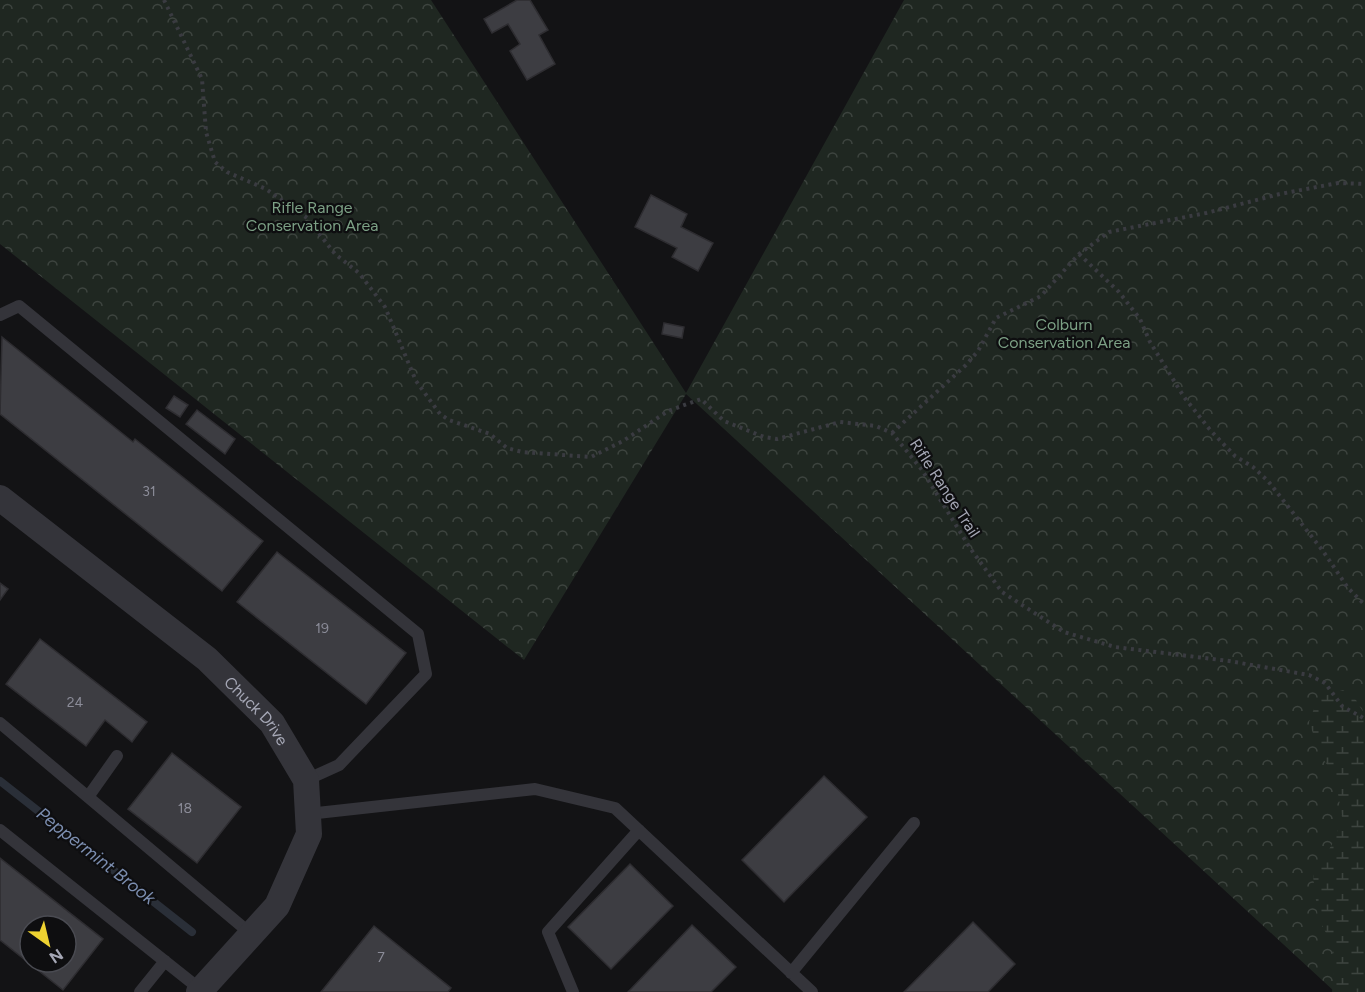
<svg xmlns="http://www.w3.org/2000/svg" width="1365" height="992" viewBox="0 0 1365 992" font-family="Figtree,sans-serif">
  <defs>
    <pattern id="forest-crowns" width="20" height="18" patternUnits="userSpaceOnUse" patternTransform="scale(1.5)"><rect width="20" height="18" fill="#1f2721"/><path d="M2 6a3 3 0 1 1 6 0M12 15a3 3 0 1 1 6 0" fill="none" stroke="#3d443f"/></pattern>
    <pattern id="wetland-marsh" width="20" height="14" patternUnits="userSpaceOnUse" patternTransform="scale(1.5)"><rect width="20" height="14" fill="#1f2721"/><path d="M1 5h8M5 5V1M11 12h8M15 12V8" fill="none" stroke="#3d443f"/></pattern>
  </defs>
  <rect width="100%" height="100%" fill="#131315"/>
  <path fill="url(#forest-crowns)" d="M 0,0 L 431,0 L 686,393 L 904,0 L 1365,0 L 1365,992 L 1335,992 L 686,394 L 524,660 L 0,244 Z"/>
  <path fill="url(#wetland-marsh)" d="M 1343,690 L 1356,700 L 1365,715 L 1365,992 L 1332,992 L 1335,963 L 1329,939 L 1318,917 L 1313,876 L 1334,841 L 1342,817 L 1335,776 L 1321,756 L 1309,722 L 1318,698 Z"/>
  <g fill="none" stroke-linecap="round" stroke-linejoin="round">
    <path stroke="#2a2f38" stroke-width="8" d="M 0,781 L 192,932"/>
  </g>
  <path fill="#3d3d42" stroke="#2e2d31" stroke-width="1.5" fill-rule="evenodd" d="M 517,0 L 530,0 L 548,30 L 539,35 L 555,64 L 527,80 L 510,51 L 520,44 L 508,24 L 492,33 L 484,19 Z
    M 651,195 L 687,214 L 681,227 L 713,243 L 698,271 L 672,257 L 677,248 L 635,227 Z
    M 664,323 L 684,327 L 682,338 L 662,334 Z
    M 2,337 L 133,442 L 135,439 L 263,541 L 222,591 L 0,414 Z
    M 174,396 L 188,405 L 180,417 L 166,408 Z
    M 197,410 L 235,439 L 225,454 L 186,424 Z
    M 277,552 L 406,653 L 366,704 L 237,602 Z
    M 0,583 L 8,589 L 0,600 Z
    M 40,639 L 147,722 L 132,742 L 105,720 L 86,746 L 6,684 Z
    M 172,753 L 241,807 L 197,863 L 128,809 Z
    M 824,776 L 867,817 L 784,902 L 742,860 Z
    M 0,858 L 103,939 L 63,990 L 0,940 ZM 30,926 L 66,926 L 66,962 L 30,962 Z
    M 630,864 L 673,906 L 611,969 L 568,927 Z
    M 973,922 L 1015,964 L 988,992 L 904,992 Z
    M 692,925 L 736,967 L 711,992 L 628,992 Z
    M 374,926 L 451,988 L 448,992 L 321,992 Z"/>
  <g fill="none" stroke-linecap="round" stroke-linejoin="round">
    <path stroke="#3a3b41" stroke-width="4" stroke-dasharray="3 4.5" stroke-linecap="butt" d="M 164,0 L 202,79 L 206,132 L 215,162 L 227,172 L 266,189 L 307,218 L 335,254 L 359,273 L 385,307 L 416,381 L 440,414 L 449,420 L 490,434 L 507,448 L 522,452 L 591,457 L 623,441 L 668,411 L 701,399 L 724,421 L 764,437 L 777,439 L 840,422 L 876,426 L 892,433 L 922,470 L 970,548 L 1002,592 L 1064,632 L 1115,647 L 1229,661 L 1309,675 L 1325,683 L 1342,706 L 1365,719
      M 1079,254 L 1119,292 L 1140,319 L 1150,342 L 1184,397 L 1211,431 L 1235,456 L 1253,467 L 1268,481 L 1323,551 L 1348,588 L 1365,605
      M 892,433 L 966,365 L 978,351 L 996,318 L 1041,296 L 1079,254 L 1109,232 L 1206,213 L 1280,194 L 1338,183 L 1365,184"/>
    <path stroke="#34343a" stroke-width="12" d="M 0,315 L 19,306 L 418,634 L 426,674 L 339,765 L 306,780
      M 0,723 L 251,934
      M 88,797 L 117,756
      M 308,814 L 535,789 L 615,808 L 812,992
      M 0,830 L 201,990
      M 791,973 L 914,823
      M 140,992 L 165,961
      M 573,992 L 548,932 L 639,830"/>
    <path stroke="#34343a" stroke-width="26" id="s1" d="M 0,498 L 207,659 L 272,723 L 306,780 L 309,834 L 277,906 L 199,992"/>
  </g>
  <g text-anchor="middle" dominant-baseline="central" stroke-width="4.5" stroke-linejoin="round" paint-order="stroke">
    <g font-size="14" fill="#8b8c98">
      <text x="149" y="491">31</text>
      <text x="322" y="628">19</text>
      <text x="75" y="702">24</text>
      <text x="185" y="808">18</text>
      <text x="381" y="957">7</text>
    </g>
    <g font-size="16" fill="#7ca085" stroke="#0e0e10">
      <text x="312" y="207">Rifle Range<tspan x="312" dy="18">Conservation Area</tspan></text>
      <text x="1064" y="324">Colburn<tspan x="1064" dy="18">Conservation Area</tspan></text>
    </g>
    <g font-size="16" fill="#a5a7b5" stroke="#0e0e10">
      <text transform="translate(945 488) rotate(57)">Rifle Range Trail</text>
      <text stroke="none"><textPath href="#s1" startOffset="334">Chuck Drive</textPath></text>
    </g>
    <g font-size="18" font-style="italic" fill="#7c8eb0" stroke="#0e0e10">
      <text transform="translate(96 856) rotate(38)">Peppermint Brook</text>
    </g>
  </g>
  <g transform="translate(48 944) rotate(146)"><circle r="28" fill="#0e0e10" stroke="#4a4b52" stroke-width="1.5"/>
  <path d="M0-4.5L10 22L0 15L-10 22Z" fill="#eed231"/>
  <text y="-9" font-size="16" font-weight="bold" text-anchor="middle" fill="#a5a7b5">N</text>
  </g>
</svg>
